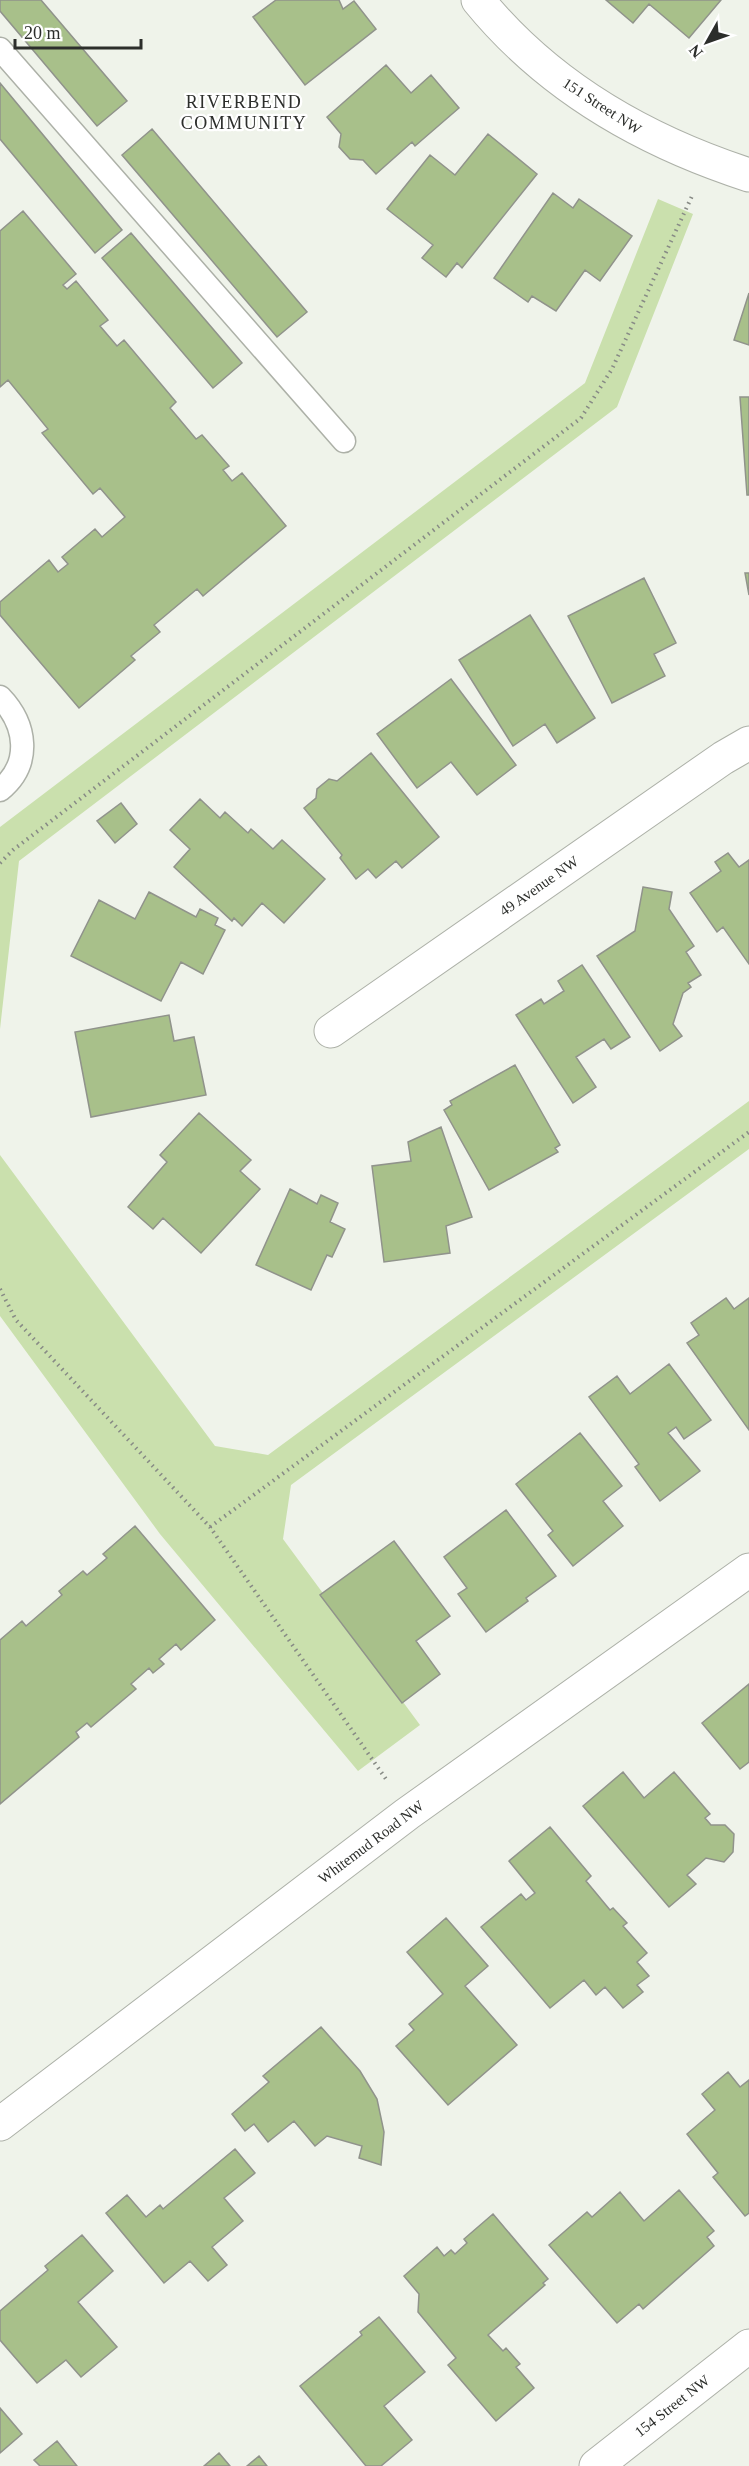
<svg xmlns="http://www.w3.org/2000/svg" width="749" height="2466" viewBox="0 0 749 2466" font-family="'Times New Roman',serif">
  <rect width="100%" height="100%" fill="#eff3ea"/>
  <path fill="#cae0ad" d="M 658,199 L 693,214 L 617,407 L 19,861 L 0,1029 L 0,827 L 585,383 Z
    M 749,1101 L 749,1149 L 291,1485 L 283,1539 L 420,1725 L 358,1771 L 160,1534 L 0,1316 L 0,1155 L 215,1446 L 268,1455 Z"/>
  <path fill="#a8c08a" stroke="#90938b" stroke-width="1.5" d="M 0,0 L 41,0 L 127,101 L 97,126 L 0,11 Z
    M 276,0 L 339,0 L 343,9 L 354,1 L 376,29 L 305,85 L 253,17 Z
    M 606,0 L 721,0 L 689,38 L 649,4 L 633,23 Z
    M 386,65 L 411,93 L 431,75 L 459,108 L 415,146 L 412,142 L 376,174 L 363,160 L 350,159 L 339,147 L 341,134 L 327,117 Z
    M 0,83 L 122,230 L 95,253 L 0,139 Z
    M 152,129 L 307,312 L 277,337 L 122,155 Z
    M 488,134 L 537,174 L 462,268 L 457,263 L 446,277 L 422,258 L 433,245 L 387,209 L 430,155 L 455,175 Z
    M 553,193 L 573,208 L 579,199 L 632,236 L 600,281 L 585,270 L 556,311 L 532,296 L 528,302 L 494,278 Z
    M 23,211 L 76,274 L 63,285 L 67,289 L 76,281 L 108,320 L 100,326 L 117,346 L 124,340 L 176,402 L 170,408 L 196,439 L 202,435 L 229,466 L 223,470 L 232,481 L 242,473 L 286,526 L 203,596 L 197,589 L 154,625 L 160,632 L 131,656 L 135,660 L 79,708 L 0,615 L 0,602 L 49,560 L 58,572 L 68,564 L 62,557 L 95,529 L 102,537 L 125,517 L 100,488 L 93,494 L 42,433 L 48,429 L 8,380 L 0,387 L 0,231 Z
    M 131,233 L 242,363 L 213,388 L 102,258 Z
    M 749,293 L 749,345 L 734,340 Z
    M 740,397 L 749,397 L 749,495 L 747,495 Z
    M 745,573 L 749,573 L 749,595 Z
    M 644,578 L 676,643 L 654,654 L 665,676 L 612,703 L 568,616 Z
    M 530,615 L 595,718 L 557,743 L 545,724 L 513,746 L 459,660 Z
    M 451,679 L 516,765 L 477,795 L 451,762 L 417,788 L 377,734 Z
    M 371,753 L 439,837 L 402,868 L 396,861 L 376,878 L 368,869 L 356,879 L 340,858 L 342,855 L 304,808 L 316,798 L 317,789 L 329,779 L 337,781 Z
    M 200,799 L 220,818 L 225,812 L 248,833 L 251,829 L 273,849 L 282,840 L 325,879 L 284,923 L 262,903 L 242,926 L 234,918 L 232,921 L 174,867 L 190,849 L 170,830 Z
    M 121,803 L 137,824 L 115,843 L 97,821 Z
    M 728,853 L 739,867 L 749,860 L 749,964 L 723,927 L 717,932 L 690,893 L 721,871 L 715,862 Z
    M 643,887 L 672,892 L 669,909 L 694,946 L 686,952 L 701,975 L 688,983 L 691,987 L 683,993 L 673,1024 L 682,1036 L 660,1051 L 597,956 L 635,931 Z
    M 149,892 L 196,917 L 200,909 L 218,918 L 215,925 L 225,930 L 203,974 L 181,962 L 161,1001 L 71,956 L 99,900 L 135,919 Z
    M 582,965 L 630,1037 L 611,1049 L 604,1039 L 576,1057 L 596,1087 L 573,1103 L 516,1015 L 541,999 L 544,1004 L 564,991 L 558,981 Z
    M 169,1015 L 174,1041 L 194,1037 L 206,1095 L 91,1117 L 75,1032 Z
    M 515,1065 L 560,1145 L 555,1148 L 558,1152 L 489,1190 L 444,1110 L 452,1105 L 450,1101 Z
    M 199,1113 L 251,1160 L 240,1171 L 260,1189 L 201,1253 L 163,1218 L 153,1229 L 128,1207 L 167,1162 L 160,1155 Z
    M 441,1127 L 472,1217 L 446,1226 L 450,1253 L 384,1262 L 372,1166 L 411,1161 L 408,1142 Z
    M 290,1189 L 317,1204 L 321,1195 L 338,1203 L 330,1222 L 345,1229 L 332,1257 L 327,1255 L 311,1290 L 256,1265 Z
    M 726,1298 L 734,1309 L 749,1298 L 749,1430 L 687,1343 L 699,1335 L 691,1323 Z
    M 669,1364 L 711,1420 L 684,1439 L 676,1427 L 668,1433 L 700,1471 L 660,1501 L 635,1467 L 639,1464 L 589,1397 L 617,1376 L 630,1394 Z
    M 580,1433 L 622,1486 L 603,1501 L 623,1526 L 573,1566 L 548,1535 L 553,1531 L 516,1484 Z
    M 506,1510 L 556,1576 L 526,1598 L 528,1601 L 486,1632 L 458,1594 L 467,1588 L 444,1557 Z
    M 135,1526 L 215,1620 L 181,1650 L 176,1644 L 159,1659 L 164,1664 L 153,1673 L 149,1668 L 131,1684 L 136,1689 L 91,1727 L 87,1723 L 76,1732 L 79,1737 L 0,1804 L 0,1640 L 22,1621 L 26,1626 L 62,1595 L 59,1591 L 83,1571 L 87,1575 L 107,1558 L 103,1554 Z
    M 394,1541 L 450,1616 L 416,1641 L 440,1674 L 402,1703 L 320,1595 Z
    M 749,1684 L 749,1762 L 740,1769 L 702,1723 Z
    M 623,1772 L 644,1798 L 674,1772 L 710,1814 L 705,1818 L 711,1825 L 725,1825 L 734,1834 L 733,1852 L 724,1862 L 706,1858 L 687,1875 L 696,1884 L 669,1907 L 583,1806 Z
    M 550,1827 L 591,1876 L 586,1881 L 610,1910 L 613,1908 L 627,1923 L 623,1926 L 647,1953 L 637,1962 L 649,1976 L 637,1985 L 643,1992 L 623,2008 L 605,1987 L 596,1995 L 584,1980 L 550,2008 L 481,1927 L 521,1894 L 526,1900 L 535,1893 L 509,1861 Z
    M 446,1918 L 488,1966 L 465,1986 L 517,2045 L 448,2105 L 396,2046 L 414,2030 L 409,2024 L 443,1994 L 407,1952 Z
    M 321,2027 L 360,2071 L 377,2099 L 384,2132 L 381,2165 L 359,2158 L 362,2146 L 327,2136 L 315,2146 L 294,2121 L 268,2142 L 254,2124 L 245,2131 L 232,2114 L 269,2082 L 263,2076 Z
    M 728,2072 L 740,2087 L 749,2080 L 749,2213 L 745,2216 L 713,2177 L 718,2173 L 687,2134 L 715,2110 L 702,2094 Z
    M 235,2149 L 255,2173 L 224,2198 L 243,2221 L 212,2247 L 227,2265 L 208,2281 L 190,2261 L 164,2283 L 106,2213 L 127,2195 L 146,2217 L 160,2205 L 163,2209 Z
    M 679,2190 L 714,2231 L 707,2237 L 714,2246 L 643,2309 L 639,2304 L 617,2323 L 549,2245 L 587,2212 L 592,2217 L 620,2192 L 644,2221 Z
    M 493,2214 L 548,2279 L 543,2283 L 545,2285 L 488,2335 L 503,2351 L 506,2348 L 520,2364 L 516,2367 L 534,2388 L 496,2421 L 448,2365 L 456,2358 L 418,2312 L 419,2294 L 404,2276 L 437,2247 L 444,2256 L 451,2250 L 455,2254 L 467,2243 L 464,2239 Z
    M 82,2235 L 113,2271 L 78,2302 L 117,2347 L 81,2377 L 66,2360 L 37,2383 L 0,2340 L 0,2311 L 48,2270 L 45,2266 Z
    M 379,2317 L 425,2372 L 384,2406 L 412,2440 L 381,2466 L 366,2466 L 300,2386 L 362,2335 L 360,2332 Z
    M 0,2408 L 22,2434 L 0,2453 Z
    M 57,2441 L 77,2466 L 40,2466 L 34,2460 Z
    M 219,2453 L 230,2466 L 204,2466 Z
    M 259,2456 L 267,2466 L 247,2466 Z"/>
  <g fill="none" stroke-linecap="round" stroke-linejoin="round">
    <defs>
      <path id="lane" d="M 0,49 L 344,441
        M 0,697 C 27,725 32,764 0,790"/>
      <path id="street" d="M 478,0 C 548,86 644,141 749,175
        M 331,1031 L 723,758 L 749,743
        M 0,2124 L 407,1814 L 749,1570
        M 596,2466 L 749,2346"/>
    </defs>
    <use href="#lane" stroke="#adb1a8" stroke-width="25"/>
    <use href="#street" stroke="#adb1a8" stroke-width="35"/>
    <path stroke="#878a85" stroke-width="4" stroke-dasharray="1.5 4.5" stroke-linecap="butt" d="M 0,863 L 13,850 L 581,418 L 612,369 L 692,196
      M 0,1289 L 16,1320 L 210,1527 L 388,1782
      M 210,1527 L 749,1132"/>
    <use href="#lane" stroke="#fff" stroke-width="22"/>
    <use href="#street" stroke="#fff" stroke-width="33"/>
  </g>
  <g text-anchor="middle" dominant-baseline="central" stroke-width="4.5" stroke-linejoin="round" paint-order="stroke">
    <g font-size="15" fill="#2c2e2b" stroke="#fff">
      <text transform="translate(602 106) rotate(33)">151 Street NW</text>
      <text transform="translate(539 886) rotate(-35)">49 Avenue NW</text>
      <text transform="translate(371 1842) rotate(-37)">Whitemud Road NW</text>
      <text transform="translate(672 2406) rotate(-38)">154 Street NW</text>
    </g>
    <g font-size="18" letter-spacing="1.5" fill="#2c2e2b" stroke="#fff">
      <text x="244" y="102">RIVERBEND<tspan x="244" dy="21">COMMUNITY</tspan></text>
    </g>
  </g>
  <g transform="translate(707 42) rotate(230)" stroke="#ffffff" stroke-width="4.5" paint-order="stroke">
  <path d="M0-4.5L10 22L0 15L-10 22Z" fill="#2c2e2b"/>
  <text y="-9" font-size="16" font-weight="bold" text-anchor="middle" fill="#2c2e2b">N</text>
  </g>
  <path d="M15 39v9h126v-9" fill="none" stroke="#2c2e2b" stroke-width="3"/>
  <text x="24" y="39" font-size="18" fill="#2c2e2b" stroke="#ffffff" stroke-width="4.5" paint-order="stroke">20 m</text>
</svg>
